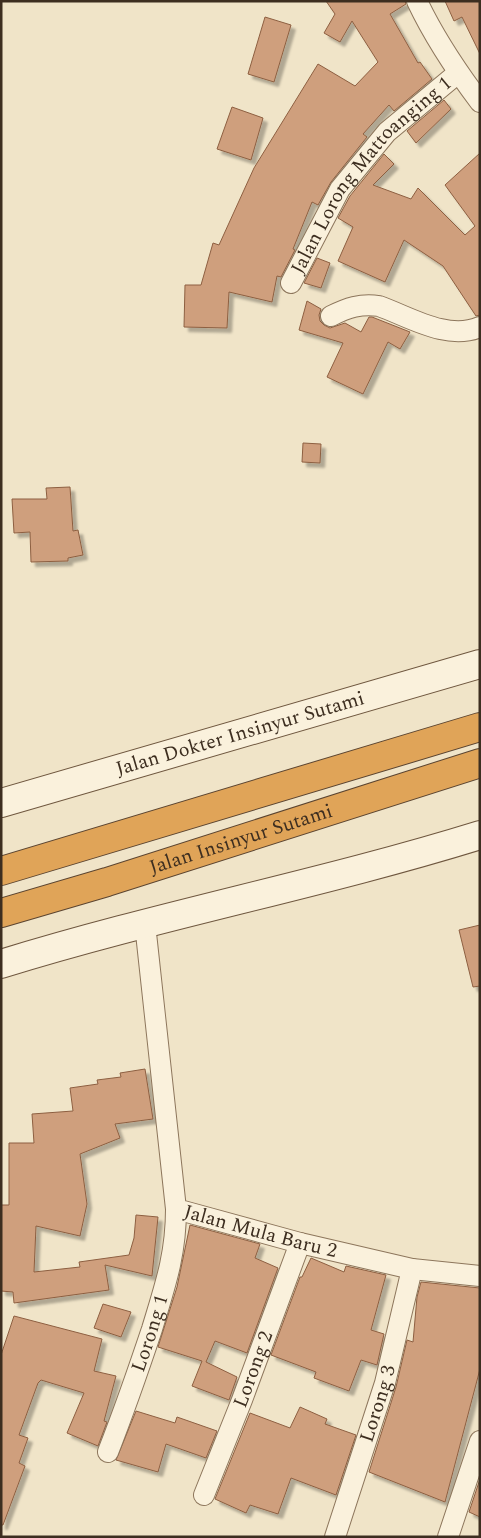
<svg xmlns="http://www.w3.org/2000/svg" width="481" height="1538" viewBox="0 0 481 1538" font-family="Spectral,serif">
  <defs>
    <filter id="shadow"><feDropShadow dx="4.5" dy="4.5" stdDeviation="1" flood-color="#0004"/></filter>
  </defs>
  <rect width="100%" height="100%" fill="#f0e4c8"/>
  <path fill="#cf9f7d" stroke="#8d5f41" filter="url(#shadow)" d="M 326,1 L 405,1 L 406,4 L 390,14 L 418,63 L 420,62 L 432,79 L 394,111 L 389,105 L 363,134 L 367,137 L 331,182 L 318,205 L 312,202 L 293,249 L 295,250 L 281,277 L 277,276 L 272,302 L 229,292 L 227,328 L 184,327 L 185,285 L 201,285 L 213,243 L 219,245 L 254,168 L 318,64 L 355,86 L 378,62 L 352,21 L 340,42 L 324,33 L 335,14 Z
    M 445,1 L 480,1 L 480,54 L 462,17 L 454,21 Z
    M 265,17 L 291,25 L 274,82 L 248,74 Z
    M 444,100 L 451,109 L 416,143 L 407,131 Z
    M 232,107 L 263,118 L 251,160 L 217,149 Z
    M 480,153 L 480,315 L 476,316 L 443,266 L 404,240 L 385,282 L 338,261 L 353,227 L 338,218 L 350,196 L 384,154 L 394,164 L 373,185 L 411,199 L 418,188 L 465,235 L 475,226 L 445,185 Z
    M 317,258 L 330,263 L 321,288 L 304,283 Z
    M 307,301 L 321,309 L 319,315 L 320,321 L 324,325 L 330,328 L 345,323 L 361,332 L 369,317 L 372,317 L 410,332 L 400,349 L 388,342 L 363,394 L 327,377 L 343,343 L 299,330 Z
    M 303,443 L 321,444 L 320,463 L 302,462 Z
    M 70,487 L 73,531 L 78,530 L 83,555 L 68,558 L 68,561 L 31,562 L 30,532 L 14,533 L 12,499 L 47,499 L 46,488 Z
    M 480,925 L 480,986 L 473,987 L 459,930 Z
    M 145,1069 L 153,1119 L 115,1124 L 120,1138 L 80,1154 L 87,1204 L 80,1236 L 36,1226 L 34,1272 L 80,1267 L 79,1262 L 129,1255 L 134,1238 L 136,1215 L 158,1217 L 152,1276 L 105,1265 L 109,1290 L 14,1303 L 13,1292 L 1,1291 L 1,1205 L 9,1205 L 9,1143 L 34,1143 L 32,1114 L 73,1111 L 70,1088 L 98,1084 L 97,1080 L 121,1077 L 120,1073 Z
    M 190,1225 L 260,1244 L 255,1258 L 278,1268 L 247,1353 L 215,1341 L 206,1362 L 237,1377 L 229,1400 L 192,1386 L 202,1361 L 158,1347 L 177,1287 Z
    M 311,1258 L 344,1272 L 346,1266 L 386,1275 L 371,1330 L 384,1334 L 377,1365 L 361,1360 L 349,1391 L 314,1378 L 316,1372 L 271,1355 L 300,1277 L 302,1277 Z
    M 421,1282 L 480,1288 L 480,1369 L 445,1502 L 369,1472 L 396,1387 L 407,1340 L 413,1342 L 417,1297 Z
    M 103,1304 L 131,1312 L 121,1337 L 94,1328 Z
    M 14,1316 L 102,1339 L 94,1371 L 116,1376 L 104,1421 L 107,1422 L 98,1446 L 67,1433 L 84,1393 L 41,1380 L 38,1383 L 19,1435 L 28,1438 L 19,1463 L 25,1466 L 3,1525 L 1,1525 L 1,1355 Z
    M 300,1407 L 327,1419 L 325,1424 L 356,1435 L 336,1495 L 291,1478 L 278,1514 L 250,1505 L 246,1513 L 215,1499 L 250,1413 L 290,1428 Z
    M 136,1411 L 175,1423 L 177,1417 L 217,1431 L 206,1458 L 166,1444 L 158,1472 L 116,1460 Z
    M 480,1479 L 480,1517 L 469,1512 Z"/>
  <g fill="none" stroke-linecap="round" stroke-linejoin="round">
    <defs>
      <g id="street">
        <path d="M 417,1 C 434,37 456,70 480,102"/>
        <path id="s1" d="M 291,283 L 340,189 L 387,132 L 458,73"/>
        <path d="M 331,316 C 347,308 361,303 379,306 C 410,317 447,341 480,327"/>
        <path id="s2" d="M 145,924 L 176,1209 L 300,1243 L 412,1269 L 480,1276"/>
        <path id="s3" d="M 108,1452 C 124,1411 138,1371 152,1329 C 165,1286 176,1255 176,1209"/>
        <path id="s4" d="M 204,1495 L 242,1400 L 300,1243"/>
        <path id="s5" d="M 335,1537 L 385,1383 L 412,1269"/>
        <path d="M 448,1537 L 480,1441"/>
      </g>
      <g id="secondary">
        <path id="s6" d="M 1,803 L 480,664"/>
        <path d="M 1,964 C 159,915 322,884 480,835"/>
      </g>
      <g id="highway">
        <path d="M 1,871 L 480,727"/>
        <path id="s7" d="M 1,913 L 107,882 L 480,763"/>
      </g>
    </defs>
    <use href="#street" stroke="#8d765c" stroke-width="22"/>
    <use href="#secondary" stroke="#6f573f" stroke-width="30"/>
    <use href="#highway" stroke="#5b4430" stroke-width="30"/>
    <use href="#street" stroke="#faf1dc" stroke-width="20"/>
    <use href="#secondary" stroke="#faf1dc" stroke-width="28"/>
    <use href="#highway" stroke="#e0a458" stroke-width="28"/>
  </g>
  <g text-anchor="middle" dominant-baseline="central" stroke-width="4.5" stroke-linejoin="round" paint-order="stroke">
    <g font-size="20" fill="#3d2e20" stroke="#f7eed8">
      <text stroke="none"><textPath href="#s1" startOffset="136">Jalan Lorong Mattoanging 1</textPath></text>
      <text stroke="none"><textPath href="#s6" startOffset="249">Jalan Dokter Insinyur Sutami</textPath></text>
      <text stroke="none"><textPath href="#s7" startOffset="251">Jalan Insinyur Sutami</textPath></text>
      <text stroke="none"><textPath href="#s2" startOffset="374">Jalan Mula Baru 2</textPath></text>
      <text stroke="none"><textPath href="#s3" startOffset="126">Lorong 1</textPath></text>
      <text stroke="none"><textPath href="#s4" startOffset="135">Lorong 2</textPath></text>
      <text stroke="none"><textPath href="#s5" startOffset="140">Lorong 3</textPath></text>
    </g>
  </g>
  <rect width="481" height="1538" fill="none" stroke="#3d2e20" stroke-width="5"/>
</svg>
